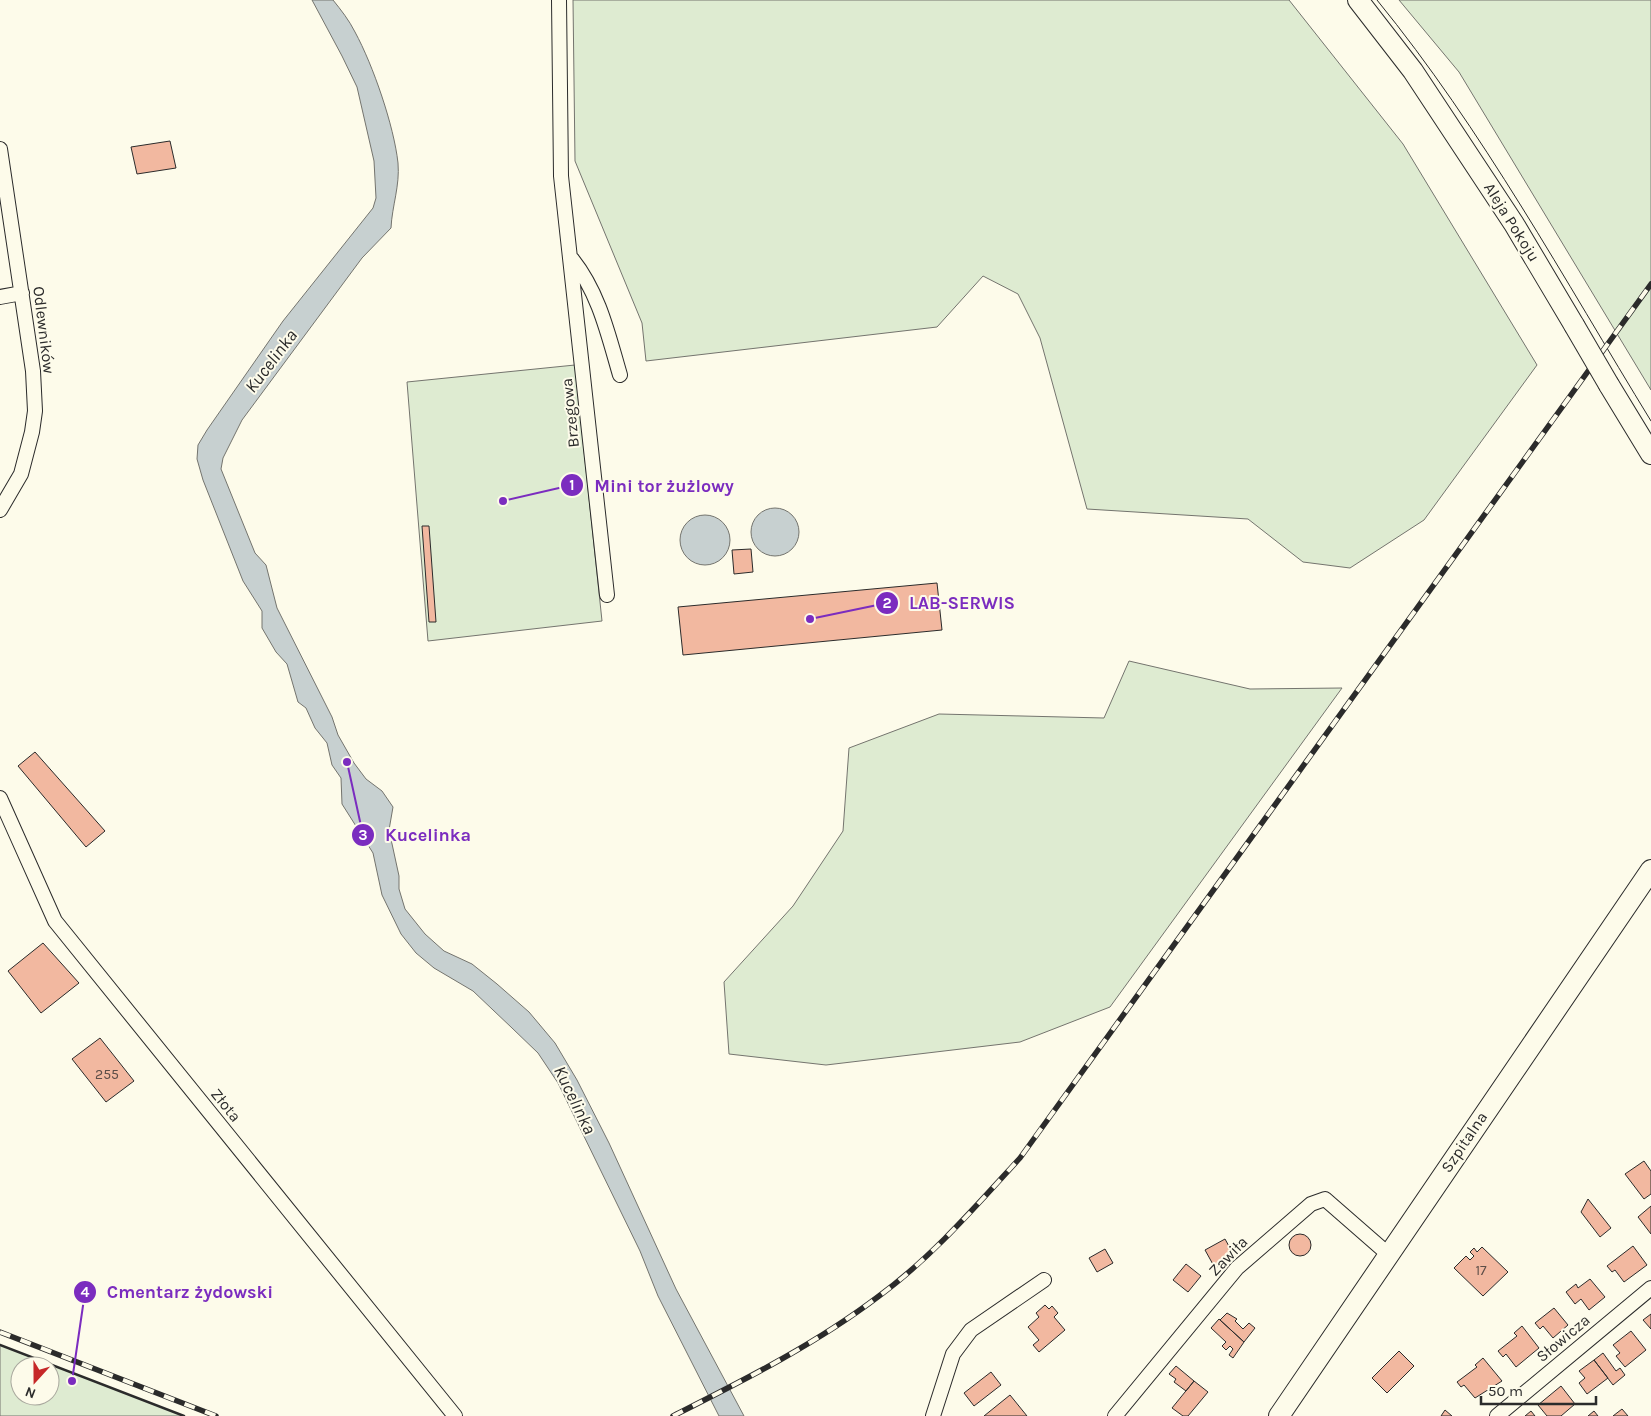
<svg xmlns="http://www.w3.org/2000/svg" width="1651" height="1416" viewBox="0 0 1651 1416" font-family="Karla,sans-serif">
  <rect width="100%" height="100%" fill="#fdfbea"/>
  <path fill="#deebd1" stroke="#74746e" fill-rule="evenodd" d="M 573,0 L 1289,0 L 1403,144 L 1537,365 L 1424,520 L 1350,568 L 1303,562 L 1248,519 L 1087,509 L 1040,338 L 1018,294 L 983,276 L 937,327 L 646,361 L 642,323 L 575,161 Z
    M 1399,0 L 1651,0 L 1651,390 L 1459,72 Z
    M 575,365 L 602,621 L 428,641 L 407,382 Z
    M 1129,661 L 1250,689 L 1342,688 L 1110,1007 L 1020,1042 L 826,1065 L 729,1054 L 724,982 L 793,906 L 843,831 L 849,748 L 939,714 L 1104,718 Z
    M 0,1345 L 184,1416 L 0,1416 ZM 20,1366 L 50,1366 L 50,1396 L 20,1396 Z"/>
  <path fill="#c7d0d0" stroke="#74746e" d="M 312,0 L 333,0 C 341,10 349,20 355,32 C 373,65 394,126 398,163 C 400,186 392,206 391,228 L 362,258 L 242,420 L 223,458 L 221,469 L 255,553 L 266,565 L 277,608 L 332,717 L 338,735 L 354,763 L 366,779 L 382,791 L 393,807 L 389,830 L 399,876 L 399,889 L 405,909 L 425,934 L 444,951 L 472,964 L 497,984 L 529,1012 L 555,1043 L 577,1080 L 609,1143 L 676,1289 L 744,1416 L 719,1416 L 658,1296 L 640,1251 L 558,1083 L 538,1053 L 512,1028 L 473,991 L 434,968 L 416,953 L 401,934 L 382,895 L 373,853 L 342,804 L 341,778 L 332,765 L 327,743 L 315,728 L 306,708 L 298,702 L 287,664 L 276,652 L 262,628 L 262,611 L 243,581 L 203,480 L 197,459 L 198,445 L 207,430 L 283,321 L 373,208 L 376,198 L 374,161 L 357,87 L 342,56 Z
    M751 532a24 24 0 1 1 48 0a24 24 0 1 1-48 0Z
    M680 540a25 25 0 1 1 50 0a25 25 0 1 1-50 0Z"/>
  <path fill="#f2b8a0" stroke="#2b2b2b" d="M 170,141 L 176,168 L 137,174 L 131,147 Z
    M 422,526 L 429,526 L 436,622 L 429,622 Z
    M 751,549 L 753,572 L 734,574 L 732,550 Z
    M 937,583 L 942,630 L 683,655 L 678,607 Z
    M 35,752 L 105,831 L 86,847 L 18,766 Z
    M 43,943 L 79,983 L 41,1013 L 8,971 Z
    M 100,1038 L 134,1081 L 106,1102 L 72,1059 Z
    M 1644,1161 L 1651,1171 L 1651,1194 L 1644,1199 L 1625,1174 Z
    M 1588,1199 L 1611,1228 L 1600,1237 L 1581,1212 Z
    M 1651,1206 L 1651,1234 L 1638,1217 Z
    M1289 1245a11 11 0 1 1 22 0a11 11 0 1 1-22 0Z
    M 1225,1239 L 1235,1257 L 1215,1268 L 1205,1250 Z
    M 1633,1246 L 1647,1265 L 1624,1282 L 1615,1270 L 1612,1272 L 1607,1266 Z
    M 1482,1247 L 1508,1272 L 1483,1296 L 1454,1268 L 1466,1256 L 1470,1260 L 1474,1256 L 1470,1252 L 1474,1248 L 1477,1252 Z
    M 1105,1249 L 1113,1263 L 1097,1272 L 1089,1258 Z
    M 1186,1264 L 1201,1276 L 1188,1292 L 1173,1280 Z
    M 1590,1279 L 1605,1297 L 1589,1310 L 1581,1299 L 1575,1304 L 1566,1292 L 1576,1284 L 1578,1288 Z
    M 1045,1305 L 1049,1309 L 1052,1306 L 1058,1313 L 1054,1317 L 1065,1330 L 1039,1352 L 1033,1345 L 1039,1340 L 1028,1327 L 1039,1317 L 1036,1313 Z
    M 1554,1308 L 1568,1325 L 1553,1338 L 1543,1326 L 1540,1329 L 1535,1323 Z
    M 1227,1313 L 1237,1319 L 1235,1321 L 1243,1329 L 1249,1323 L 1255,1328 L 1244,1342 L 1220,1320 Z
    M 1651,1314 L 1651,1329 L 1643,1320 Z
    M 1219,1319 L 1244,1342 L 1233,1358 L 1229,1355 L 1233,1349 L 1230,1346 L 1226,1350 L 1222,1346 L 1226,1342 L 1211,1328 Z
    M 1522,1326 L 1539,1348 L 1516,1367 L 1506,1354 L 1503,1357 L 1498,1351 L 1517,1336 L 1514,1333 Z
    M 1631,1331 L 1646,1350 L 1625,1367 L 1616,1356 L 1620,1353 L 1613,1345 Z
    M 1399,1351 L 1414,1366 L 1387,1393 L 1372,1378 Z
    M 1603,1353 L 1616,1371 L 1620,1368 L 1625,1375 L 1613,1385 L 1594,1360 Z
    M 1483,1358 L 1502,1381 L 1475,1398 L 1464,1385 L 1461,1387 L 1457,1382 L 1477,1367 L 1475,1365 Z
    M 1594,1360 L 1608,1378 L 1587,1394 L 1579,1383 L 1585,1378 L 1579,1371 Z
    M 1176,1366 L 1194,1381 L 1186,1391 L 1174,1382 L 1176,1379 L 1169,1374 Z
    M 991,1372 L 1001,1385 L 974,1406 L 964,1393 Z
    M 1194,1381 L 1208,1392 L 1188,1416 L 1183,1416 L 1172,1408 Z
    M 1561,1386 L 1575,1404 L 1561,1416 L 1547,1416 L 1538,1405 Z
    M 1010,1395 L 1027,1416 L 984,1416 Z
    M 1622,1409 L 1628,1416 L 1613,1416 Z
    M 1445,1410 L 1452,1416 L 1441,1416 Z
    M 1531,1411 L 1535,1416 L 1525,1416 Z
    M 1594,1411 L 1598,1416 L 1588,1416 Z"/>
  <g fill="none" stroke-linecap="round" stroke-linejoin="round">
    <defs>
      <path id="street" d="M 559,0 L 561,176 L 607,595
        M 0,149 L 33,371 L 35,411 L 32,432 L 21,474 L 0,510
        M 572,259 C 599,293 608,334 620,375
        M 0,297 L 22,293
        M 0,798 L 55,921 L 455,1416
        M 933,1416 L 953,1354 L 971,1330 L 1044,1280
        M 1115,1416 L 1237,1268 L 1311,1204 L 1325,1199 L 1388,1254
        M 1497,1416 L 1651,1288"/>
      <path id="secondary" d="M 1358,0 L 1413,71 L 1514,224 L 1574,325
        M 1609,385 L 1651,454
        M 1279,1416 L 1651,870"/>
    </defs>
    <use href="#street" stroke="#2b2b2b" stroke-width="16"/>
    <use href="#secondary" stroke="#2b2b2b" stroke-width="22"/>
    <use href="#street" stroke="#fdfbea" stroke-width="14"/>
    <use href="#secondary" stroke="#fdfbea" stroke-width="20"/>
    <path stroke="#2b2b2b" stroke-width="1" d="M 1377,0 C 1483,130 1564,279 1651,421"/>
    <defs>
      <path id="rail" d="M 0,1332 L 216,1416
        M 673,1416 C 744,1380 816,1344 879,1296 C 932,1257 976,1206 1020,1158 L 1651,284"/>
    </defs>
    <use href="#rail" stroke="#2b2b2b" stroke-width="5.5"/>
    <use href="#rail" stroke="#fdfbea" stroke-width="4" stroke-dasharray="11" stroke-linecap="butt"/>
    <defs>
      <path id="secondary-bridge" d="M 1574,325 L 1609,385"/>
    </defs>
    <use href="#secondary-bridge" stroke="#2b2b2b" stroke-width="22" stroke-linecap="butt"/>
    <use href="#secondary-bridge" stroke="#fdfbea" stroke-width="20"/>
    <path stroke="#2b2b2b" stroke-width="2.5" d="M 0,1345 L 184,1416"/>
  </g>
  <g text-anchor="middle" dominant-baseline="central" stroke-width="4" stroke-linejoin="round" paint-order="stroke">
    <g font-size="14" fill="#5d4e48">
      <text x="107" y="1074">255</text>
      <text x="1481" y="1270">17</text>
    </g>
    <g font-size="16" fill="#2b2b2b" stroke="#fdfbea">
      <text transform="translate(1512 222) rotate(58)">Aleja Pokoju</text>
      <text transform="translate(44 330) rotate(83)">Odlewników</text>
      <text transform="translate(570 413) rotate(-96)">Brzegowa</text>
      <text transform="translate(226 1105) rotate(51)">Złota</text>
      <text transform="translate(1464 1142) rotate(-56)">Szpitalna</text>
      <text transform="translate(1228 1256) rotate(-46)">Zawiła</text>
      <text transform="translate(1563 1338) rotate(-40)">Słowicza</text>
    </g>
    <g font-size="18" font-style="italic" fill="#2b2b2b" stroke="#fdfbea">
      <text transform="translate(271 361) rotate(-53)">Kucelinka</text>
      <text transform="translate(575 1100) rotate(64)">Kucelinka</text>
    </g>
  </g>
  <path fill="none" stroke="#7b2cbf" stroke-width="2" d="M503 501L572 485M810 619L887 603M347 762L363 835M72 1381L85 1292"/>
  <g fill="#7b2cbf" stroke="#fdfbea" stroke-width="2">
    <circle cx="503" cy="501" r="5"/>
    <circle cx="810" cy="619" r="5"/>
    <circle cx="347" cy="762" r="5"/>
    <circle cx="72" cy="1381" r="5"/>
    <circle cx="572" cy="485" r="12"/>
    <circle cx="887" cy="603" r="12"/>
    <circle cx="363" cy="835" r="12"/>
    <circle cx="85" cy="1292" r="12"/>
  </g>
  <g font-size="15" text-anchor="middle" font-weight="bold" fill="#fff">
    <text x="572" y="490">1</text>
    <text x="887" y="608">2</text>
    <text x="363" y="840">3</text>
    <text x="85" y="1297">4</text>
  </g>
  <g font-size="18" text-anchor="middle" font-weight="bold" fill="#7b2cbf" stroke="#fdfbea" stroke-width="4" stroke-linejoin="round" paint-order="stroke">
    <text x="664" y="492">Mini tor żużlowy</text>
    <text x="962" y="609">LAB-SERWIS</text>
    <text x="428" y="841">Kucelinka</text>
    <text x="190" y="1298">Cmentarz żydowski</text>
  </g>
  <g transform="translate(35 1381) rotate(201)"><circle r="24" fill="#fdfbea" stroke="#a9a89e"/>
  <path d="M0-4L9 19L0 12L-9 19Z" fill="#c62828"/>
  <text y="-8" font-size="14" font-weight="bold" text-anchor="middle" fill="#2b2b2b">N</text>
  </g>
  <path d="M1481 1396v8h115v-8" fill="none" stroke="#2b2b2b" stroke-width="2.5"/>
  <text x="1488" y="1396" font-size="15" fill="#2b2b2b" stroke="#fdfbea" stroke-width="4" paint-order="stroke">50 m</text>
</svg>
